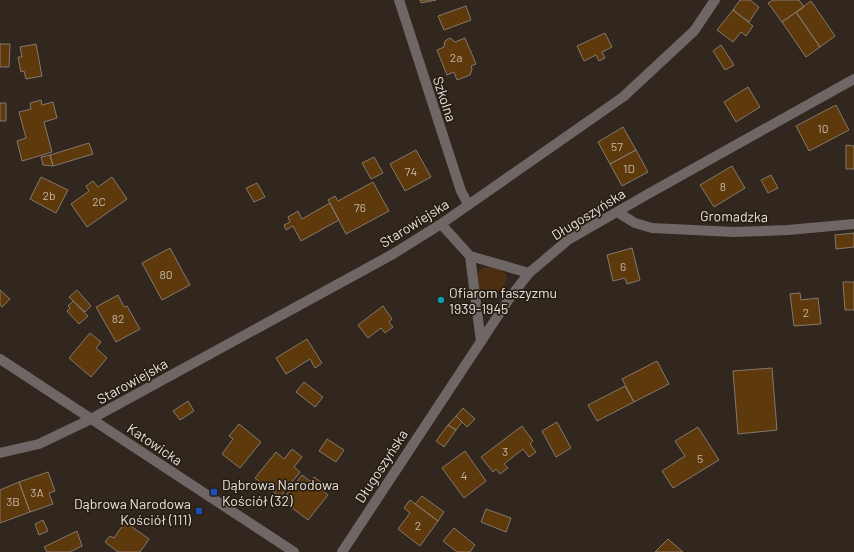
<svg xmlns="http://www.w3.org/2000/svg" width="854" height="552" viewBox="0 0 854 552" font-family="Barlow,sans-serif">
  <rect width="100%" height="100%" fill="#31271e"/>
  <path fill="#4b2f10" d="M 486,267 C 503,268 514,274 500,291 C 483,310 466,271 486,267 Z"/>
  <path fill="#5e390c" stroke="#84786d" d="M 420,0 L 436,0 L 421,3 Z
    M 740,0 L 750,0 L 759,7 L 749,22 L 733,10 Z
    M 773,0 L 799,0 L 804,7 L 782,22 L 768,3 Z
    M 811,1 L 835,36 L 820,47 L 796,12 Z
    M 466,6 L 471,20 L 444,30 L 438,16 Z
    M 733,10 L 753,26 L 746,36 L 741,32 L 733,42 L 717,30 Z
    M 796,12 L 820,47 L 806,57 L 782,22 Z
    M 605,33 L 612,47 L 602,52 L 605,58 L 599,61 L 596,55 L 584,61 L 577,46 Z
    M 450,38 L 455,42 L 465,38 L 476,64 L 471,66 L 472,69 L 470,75 L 457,80 L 454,72 L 447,75 L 437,50 L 444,47 L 445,41 Z
    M 0,44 L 10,44 L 9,67 L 0,67 Z
    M 36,44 L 42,76 L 26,79 L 24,71 L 21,72 L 18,57 L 22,57 L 20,47 Z
    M 721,45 L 734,65 L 725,70 L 713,51 Z
    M 748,87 L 760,107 L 736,122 L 724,102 Z
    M 41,100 L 42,105 L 53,102 L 57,118 L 44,122 L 52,152 L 22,161 L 17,141 L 26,138 L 19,112 L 31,109 L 30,103 Z
    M 0,103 L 6,103 L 6,121 L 0,121 Z
    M 836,105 L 849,130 L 809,151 L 796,126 Z
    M 623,127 L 636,150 L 610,164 L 598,142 Z
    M 89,143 L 93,154 L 53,166 L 50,155 Z
    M 846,145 L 854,146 L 854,169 L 846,169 Z
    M 416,150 L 431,177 L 405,191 L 390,164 Z
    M 636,150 L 648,172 L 622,186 L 610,164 Z
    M 50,155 L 53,166 L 43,165 L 41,157 Z
    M 374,157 L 383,173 L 371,179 L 362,163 Z
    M 732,166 L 745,188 L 714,207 L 700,185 Z
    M 771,175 L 778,188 L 768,193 L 761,180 Z
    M 41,177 L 68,190 L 56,213 L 30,199 Z
    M 112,177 L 127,199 L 87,227 L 71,204 L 89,191 L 86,186 L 93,181 L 98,187 Z
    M 373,182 L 389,211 L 346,234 L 328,200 L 335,196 L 338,201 Z
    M 257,183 L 265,197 L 254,202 L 246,188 Z
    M 330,203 L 339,220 L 301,241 L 293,226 L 286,230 L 284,225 L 290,222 L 288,217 L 298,211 L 302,219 Z
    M 854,233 L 854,247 L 836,249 L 835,235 Z
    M 170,248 L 190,285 L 162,300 L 142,263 Z
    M 632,248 L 640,280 L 627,284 L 625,278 L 613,281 L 607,255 Z
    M 843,282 L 854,282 L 854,310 L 845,310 Z
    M 0,290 L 10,299 L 2,307 L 0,305 Z
    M 77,290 L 91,306 L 85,312 L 69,297 Z
    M 800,293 L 801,300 L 818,298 L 821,324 L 794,326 L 790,294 Z
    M 118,295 L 124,307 L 127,306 L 140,329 L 116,342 L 96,307 Z
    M 73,301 L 88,316 L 79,324 L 67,311 L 70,308 L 68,306 Z
    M 383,306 L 392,319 L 389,322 L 393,327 L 385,333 L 381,328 L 368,338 L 358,325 Z
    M 90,333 L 101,342 L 96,348 L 107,358 L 91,377 L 69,358 Z
    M 307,339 L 322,363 L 315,368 L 310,359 L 286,374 L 276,358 Z
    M 657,361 L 669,384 L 634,402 L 622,379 Z
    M 772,368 L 777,430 L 738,434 L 733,371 Z
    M 304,382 L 323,397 L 315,407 L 296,392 Z
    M 625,386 L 634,402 L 597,421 L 588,405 Z
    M 188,401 L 194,411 L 180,420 L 173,411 Z
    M 463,408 L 475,419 L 467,427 L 456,416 Z
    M 456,416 L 462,422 L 456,430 L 448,425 Z
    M 557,422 L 571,448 L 556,457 L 542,431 Z
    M 239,424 L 261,442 L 240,468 L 222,454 L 233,439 L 229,436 Z
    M 448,425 L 456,430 L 444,447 L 436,441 Z
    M 522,426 L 533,441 L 530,444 L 536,452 L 529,457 L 523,449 L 504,464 L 508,468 L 500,474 L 496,469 L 493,472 L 481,457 Z
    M 698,427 L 719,460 L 673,488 L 662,471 L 685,456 L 675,441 Z
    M 327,439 L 344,450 L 336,462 L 319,451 Z
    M 292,449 L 302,457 L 294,467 L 300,472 L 280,497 L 255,478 L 276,452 L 284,459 Z
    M 465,451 L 486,481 L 464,498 L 442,468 Z
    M 48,472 L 55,491 L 49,493 L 53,504 L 30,512 L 19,482 Z
    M 302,475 L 310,481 L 314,477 L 325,485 L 321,489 L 328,495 L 308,520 L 282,500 Z
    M 19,482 L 30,512 L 0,523 L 0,490 Z
    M 422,496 L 444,512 L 438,521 L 415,504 Z
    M 410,500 L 438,521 L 420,546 L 398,529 L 410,513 L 404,508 Z
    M 486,509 L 511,518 L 506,532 L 481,522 Z
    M 43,520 L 48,531 L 39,535 L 35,524 Z
    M 125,522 L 149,539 L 140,552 L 118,552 L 105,542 L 110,536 L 114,538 Z
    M 454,528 L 475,545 L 470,552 L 457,552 L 443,541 Z
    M 77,531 L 82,546 L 70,552 L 47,552 L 44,547 Z
    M 668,539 L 683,552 L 655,552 Z"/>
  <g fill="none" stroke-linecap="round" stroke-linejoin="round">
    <path stroke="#6f6766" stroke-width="10" d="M 399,0 L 461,191 L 468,204
      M 617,212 L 635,223 L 652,228 L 734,232 L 788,230 L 854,224
      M 441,224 L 470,256 L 529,273
      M 470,256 L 481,342
      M 0,359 L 294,552
      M 0,453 L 39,444 L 91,419 L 393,254 L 441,224 L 623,97 L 694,31 L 715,0
      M 342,552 L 509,299 L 529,273 L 568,240 L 648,194 L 854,79"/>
  </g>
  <circle fill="#0f9aa8" stroke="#271e14" stroke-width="1.5" cx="441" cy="300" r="4"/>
  <g fill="#1a4fb4" stroke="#271e14" stroke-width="1.5">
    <rect x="210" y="488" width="8" height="8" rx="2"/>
    <rect x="195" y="507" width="8" height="8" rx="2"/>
  </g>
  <g text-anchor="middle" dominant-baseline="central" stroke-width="3.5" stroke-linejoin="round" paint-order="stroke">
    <g font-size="12" fill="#c5b6a6">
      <text x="456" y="57">2a</text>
      <text x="823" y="128">10</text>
      <text x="617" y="146">57</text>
      <text x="629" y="168">1D</text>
      <text x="411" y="171">74</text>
      <text x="723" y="186">8</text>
      <text x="49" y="195">2b</text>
      <text x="99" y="201">2C</text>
      <text x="360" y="207">76</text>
      <text x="623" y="266">6</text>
      <text x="166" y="274">80</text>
      <text x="806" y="312">2</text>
      <text x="118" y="318">82</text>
      <text x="505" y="451">3</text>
      <text x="700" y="458">5</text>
      <text x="464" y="475">4</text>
      <text x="37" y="492">3A</text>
      <text x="13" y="501">3B</text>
      <text x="418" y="525">2</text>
    </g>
    <g font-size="14" fill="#e7e0da" stroke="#271e14">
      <text transform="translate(445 99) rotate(72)">Szkolna</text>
      <text transform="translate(588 214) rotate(-32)">Długoszyńska</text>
      <text transform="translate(734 216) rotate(1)">Gromadzka</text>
      <text transform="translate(414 223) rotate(-32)">Starowiejska</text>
      <text transform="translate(132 381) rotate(-29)">Starowiejska</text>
      <text transform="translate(155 444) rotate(34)">Katowicka</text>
      <text transform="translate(381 466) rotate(-57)">Długoszyńska</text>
    </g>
    <g font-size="14" fill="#e7e0da" stroke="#271e14" text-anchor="start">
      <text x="449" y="292">Ofiarom faszyzmu<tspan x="449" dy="16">1939-1945</tspan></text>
      <text x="222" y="484">Dąbrowa Narodowa<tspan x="222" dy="16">Kościół (32)</tspan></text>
      <text x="191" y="503" text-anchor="end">Dąbrowa Narodowa<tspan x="191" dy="16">Kościół (111)</tspan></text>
    </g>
  </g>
</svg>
